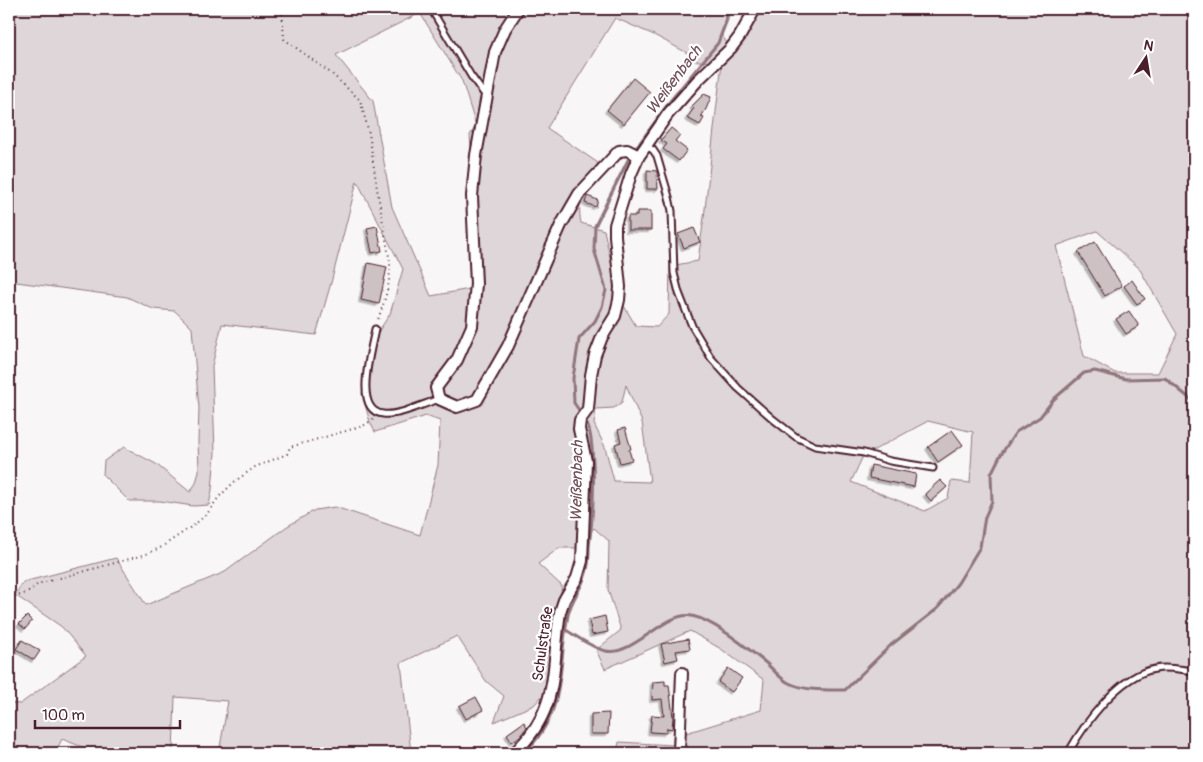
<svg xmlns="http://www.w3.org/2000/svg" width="1203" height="762" viewBox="0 0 1203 762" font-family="Pangolin,sans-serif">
  <defs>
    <filter id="shadow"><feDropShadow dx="-2.5" dy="2.5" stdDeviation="0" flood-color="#0004"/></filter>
  </defs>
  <rect width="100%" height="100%" fill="#f8f6f7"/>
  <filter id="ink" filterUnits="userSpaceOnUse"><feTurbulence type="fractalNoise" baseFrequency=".02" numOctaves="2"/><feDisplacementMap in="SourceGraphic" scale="10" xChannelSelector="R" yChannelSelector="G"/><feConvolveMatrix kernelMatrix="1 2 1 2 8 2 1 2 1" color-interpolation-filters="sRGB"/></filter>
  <g filter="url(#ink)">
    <path fill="#ded6d9" stroke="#947a82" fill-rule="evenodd" d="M 9,9 L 277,9 L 280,13 L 285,9 L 729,9 L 728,20 L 722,35 L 728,45 L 750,9 L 1194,9 L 1194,753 L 617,753 L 619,742 L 673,745 L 673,737 L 761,710 L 764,680 L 721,649 L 690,631 L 605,669 L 596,650 L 621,630 L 608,590 L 609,541 L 594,528 L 577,548 L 559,548 L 538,564 L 562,586 L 550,652 L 544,694 L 534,705 L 494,722 L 504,696 L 486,681 L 457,636 L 401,663 L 411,753 L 219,753 L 228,701 L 175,697 L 173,753 L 98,753 L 62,739 L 55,753 L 27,753 L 9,745 L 9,703 L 20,704 L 86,656 L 62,627 L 15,595 L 23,582 L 116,558 L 146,605 L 225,572 L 286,527 L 315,510 L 335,507 L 420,535 L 438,465 L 440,421 L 426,416 L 375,432 L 370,422 L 362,394 L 372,341 L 390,314 L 403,269 L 357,181 L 331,283 L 316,335 L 222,324 L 212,366 L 215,453 L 212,490 L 209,505 L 193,506 L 160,501 L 129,501 L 103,475 L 104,461 L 124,447 L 156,464 L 190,492 L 196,483 L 199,471 L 198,441 L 199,408 L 192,328 L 175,311 L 153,309 L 127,297 L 9,281 ZM 420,13 L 462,81 L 476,126 L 470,135 L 481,287 L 431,296 L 392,207 L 373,101 L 336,55 ZM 615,18 L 654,35 L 689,54 L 688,60 L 722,63 C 713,129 708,195 698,261 L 670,266 L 669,314 L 657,327 L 636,326 L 624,306 L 611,262 L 604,230 L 581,223 C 576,199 586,183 598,163 L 547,128 ZM 1097,231 L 1139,268 L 1177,334 L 1158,373 L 1115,373 L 1084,356 L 1056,246 ZM 626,385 L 642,422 L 650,482 L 614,481 L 605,447 L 594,424 L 596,409 L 614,408 L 622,402 ZM 928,421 L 973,432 L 970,483 L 951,481 L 948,498 L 925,511 L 851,482 L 863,456 Z"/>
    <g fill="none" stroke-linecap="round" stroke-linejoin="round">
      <path stroke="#8f747b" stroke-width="3" d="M 581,413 L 574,403 L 573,378 L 579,339 L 595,321 L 602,307 L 606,290 L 594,249 L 595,226 L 629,158 L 671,100 L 718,43 L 726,21 L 727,9
        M 566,630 C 578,637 592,648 606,651 C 633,657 666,610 692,616 C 715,621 747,648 766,663 C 773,669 780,679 789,683 C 806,691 826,690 845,690 L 891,645 L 937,609 L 958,583 L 980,547 L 985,517 L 992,501 L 991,474 L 1000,456 L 1016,432 L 1040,417 L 1054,399 L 1084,373 L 1095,371 L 1126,379 L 1165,378 L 1194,402
        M 524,753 C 568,711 557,668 568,615 C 571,600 582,588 586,573 C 589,565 589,555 589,547 C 593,516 595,479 592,448 C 591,438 590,427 584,419"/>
    </g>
    <path fill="#cdc1c4" stroke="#4a1f2b" filter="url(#shadow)" d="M 633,78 L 650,92 L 624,124 L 607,110 Z
      M 704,94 L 711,97 L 706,109 L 701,117 L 704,118 L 700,125 L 687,118 L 694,108 L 692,106 Z
      M 671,128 L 680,135 L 675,141 L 687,150 L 679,161 L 663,149 L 667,144 L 661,140 Z
      M 647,170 L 657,171 L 658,189 L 647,189 Z
      M 587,196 L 598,200 L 596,207 L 585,203 Z
      M 637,211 L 651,211 L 651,230 L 628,230 L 628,216 L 637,216 Z
      M 377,226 L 382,251 L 372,253 L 367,228 Z
      M 694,228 L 700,242 L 684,248 L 678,234 Z
      M 1095,242 L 1122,286 L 1105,296 L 1078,252 Z
      M 368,263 L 387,267 L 379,304 L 361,300 Z
      M 1132,280 L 1145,299 L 1137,304 L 1124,286 Z
      M 1129,311 L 1139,326 L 1126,334 L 1116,319 Z
      M 625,428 L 631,449 L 629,450 L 632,460 L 620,463 L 615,444 L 621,442 L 618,430 Z
      M 952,430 L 963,445 L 938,462 L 928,447 Z
      M 871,465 L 916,474 L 914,487 L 869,478 Z
      M 940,480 L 947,487 L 931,501 L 925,494 Z
      M 27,616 L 32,621 L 25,629 L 19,624 Z
      M 605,616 L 608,632 L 592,635 L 589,620 Z
      M 688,639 L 690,649 L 676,651 L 678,659 L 665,662 L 661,644 Z
      M 22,640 L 40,651 L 34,660 L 16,649 Z
      M 728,668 L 742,678 L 732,692 L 718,682 Z
      M 665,681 L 665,685 L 669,685 L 673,717 L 672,729 L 667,728 L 666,733 L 650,732 L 652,715 L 664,716 L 662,699 L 652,700 L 653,682 Z
      M 476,697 L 483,710 L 466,719 L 459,706 Z
      M 609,713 L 608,734 L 591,734 L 591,714 Z
      M 524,722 L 527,727 L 520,736 L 512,742 L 507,734 Z"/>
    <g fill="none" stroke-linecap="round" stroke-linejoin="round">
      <defs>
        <path id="service" d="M 431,9 L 471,76 L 485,95
          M 646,146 L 653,150 L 657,156 L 669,197 L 672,211 L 674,273 L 679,293 L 692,326 L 711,358 L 738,388 L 773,419 L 796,437 L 815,446 L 864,453 L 890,461 L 933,468
          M 375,329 C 372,348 352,411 383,414 C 399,416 423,404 439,399
          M 1068,753 C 1085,723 1119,675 1155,669 C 1168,666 1181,670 1194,671"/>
        <path id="minor" d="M 518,9 L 505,29 L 495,52 L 476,155 L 472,196 L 476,284 L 472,326 L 457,360 L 436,388 L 439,399 L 457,407 L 477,400 L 508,346 L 561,225 L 579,194 L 619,151 L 627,150 L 639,156
          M 9,753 L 10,753
          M 514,753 C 561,709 551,669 560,612 L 564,600 L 577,578 L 582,561 L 586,461 L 579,429 L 580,420 L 588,409 L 591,375 L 595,355 L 602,337 L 615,316 L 619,300 L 620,287 L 615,236 L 615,225 L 631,174 L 639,156 L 668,114 L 698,80 L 731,48 L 740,36 L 755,9
          M 679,753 L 682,673"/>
      </defs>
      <use href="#service" stroke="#4a1f2b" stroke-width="9"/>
      <use href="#minor" stroke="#4a1f2b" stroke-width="14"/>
      <path stroke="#4a1f2b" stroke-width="2" stroke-dasharray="1 4" stroke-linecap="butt" d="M 282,9 L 284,39 L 332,74 L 360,100 L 369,133 L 377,189 L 390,262 C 391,283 384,303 377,322
        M 9,596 C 21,597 29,592 38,584 L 144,555 L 160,548 L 194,525 L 207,514 L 218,498 L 234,482 L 255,467 L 287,454 L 290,447 L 363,426 L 374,419"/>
      <use href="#service" stroke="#fff" stroke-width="5"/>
      <use href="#minor" stroke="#fff" stroke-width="10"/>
    </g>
  </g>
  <g text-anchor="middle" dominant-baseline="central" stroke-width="4.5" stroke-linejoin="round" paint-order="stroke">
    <g font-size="15" fill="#4a1f2b" stroke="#fff">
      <text transform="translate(543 644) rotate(-82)">Schulstraße</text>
    </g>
    <g font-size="16" font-style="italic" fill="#72515a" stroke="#fff">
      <text transform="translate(674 80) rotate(-53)">Weißenbach</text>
      <text transform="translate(577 481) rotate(-89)">Weißenbach</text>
    </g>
  </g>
  <rect width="1203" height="762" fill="none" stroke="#fff" stroke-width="30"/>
  <rect x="15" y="15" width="1173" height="732" fill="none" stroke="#4a1f2b" stroke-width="2" filter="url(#ink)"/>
  <g transform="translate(1146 58) rotate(12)" stroke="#ffffff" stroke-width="4" paint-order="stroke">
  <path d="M0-4L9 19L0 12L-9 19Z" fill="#4a1f2b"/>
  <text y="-8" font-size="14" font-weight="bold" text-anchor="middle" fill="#4a1f2b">N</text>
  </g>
  <path d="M35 720v8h145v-8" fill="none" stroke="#4a1f2b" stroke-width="2.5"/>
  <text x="42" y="720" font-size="15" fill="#4a1f2b" stroke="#ffffff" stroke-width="4" paint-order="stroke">100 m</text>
</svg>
